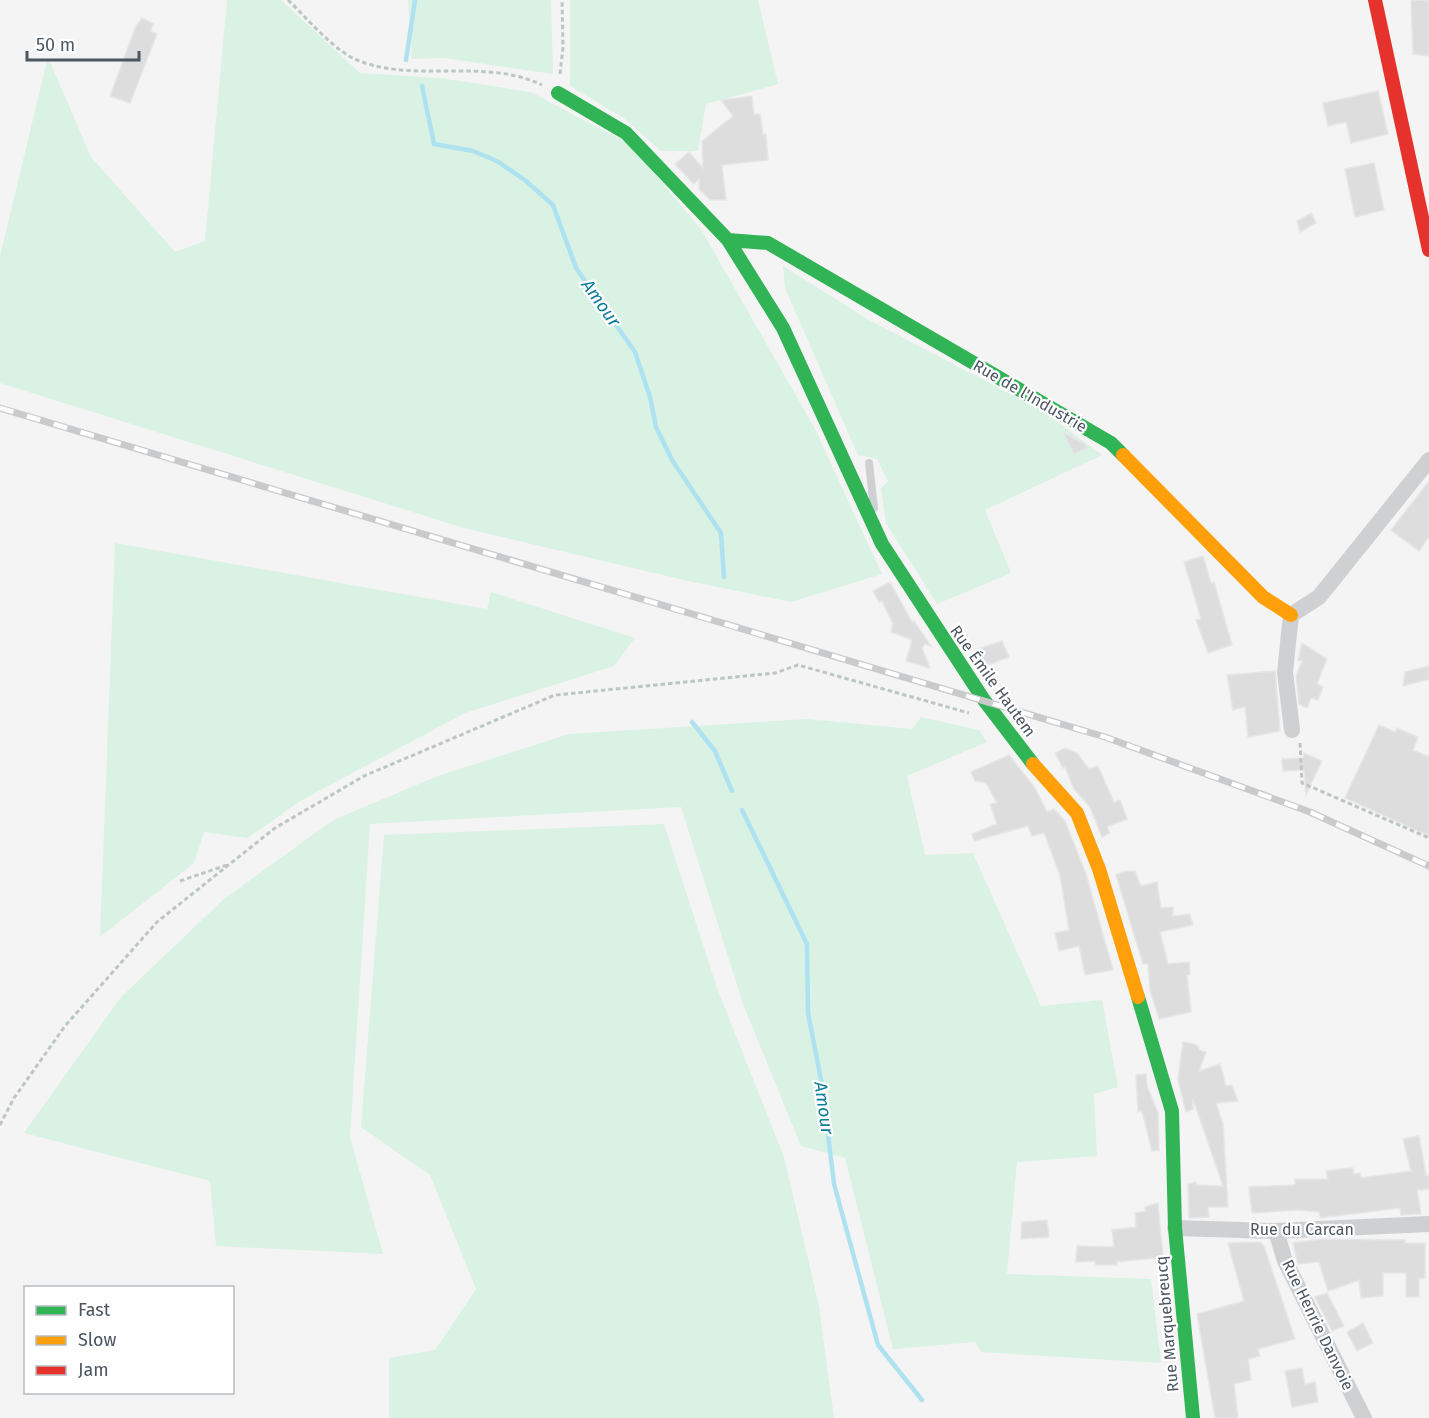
<svg xmlns="http://www.w3.org/2000/svg" width="1429" height="1418" viewBox="0 0 1429 1418" font-family="'Fira Sans',sans-serif">
  <rect width="100%" height="100%" fill="#f4f4f4"/>
  <path fill="#d9f2e3" d="M 227,0 L 281,0 L 360,73 L 440,78 L 531,92 L 631,145 L 702,231 L 814,427 L 882,574 L 791,602 L 684,580 L 464,528 L 0,383 L 0,256 L 48,57 L 91,157 L 175,252 L 205,241 Z
    M 408,0 L 551,0 L 553,74 L 445,58 L 412,59 Z
    M 570,0 L 758,0 L 778,84 L 706,104 L 698,151 L 661,151 L 625,119 L 570,86 Z
    M 783,266 L 869,320 L 1041,410 L 1102,455 L 985,510 L 1011,573 L 937,604 L 886,523 L 881,488 L 888,481 L 877,459 L 858,455 L 785,288 Z
    M 115,543 L 487,609 L 491,592 L 635,638 L 614,666 L 465,713 L 300,801 L 248,838 L 204,832 L 194,863 L 100,937 Z
    M 921,717 L 979,730 L 987,742 L 907,776 L 925,855 L 973,853 L 1041,1006 L 1102,1000 L 1118,1087 L 1094,1094 L 1097,1156 L 1017,1162 L 1007,1274 L 1151,1279 L 1161,1363 L 981,1352 L 975,1342 L 893,1349 L 845,1158 L 801,1146 L 743,1004 L 681,807 L 370,824 L 350,1137 L 383,1254 L 216,1246 L 210,1181 L 24,1133 L 121,997 L 224,899 L 333,820 L 438,776 L 569,734 L 807,719 L 912,729 Z
    M 664,824 L 717,988 L 784,1157 L 819,1306 L 834,1418 L 389,1418 L 389,1358 L 435,1350 L 476,1289 L 430,1175 L 361,1127 L 384,835 Z"/>
  <g fill="none" stroke-linecap="round" stroke-linejoin="round">
    <path stroke="#aee2f0" stroke-width="4.5" d="M 406,60 L 415,0
      M 422,86 L 434,144 L 473,151 L 497,161 L 526,181 L 553,205 L 576,268 L 635,352 L 650,397 L 656,427 L 672,460 L 721,533 L 724,577
      M 692,722 L 715,751 L 732,791
      M 742,810 L 807,944 L 808,1013 L 822,1085 L 834,1184 L 878,1345 L 922,1400"/>
  </g>
  <path fill="#ddddde" stroke="#e5e6e7" stroke-width="1.5" d="M 1411,0 L 1429,0 L 1429,56 L 1413,54 Z
    M 142,18 L 154,24 L 150,31 L 157,34 L 130,103 L 110,96 L 136,26 Z
    M 1378,91 L 1388,134 L 1351,143 L 1346,122 L 1328,126 L 1323,103 Z
    M 752,96 L 754,115 L 760,114 L 763,134 L 766,134 L 768,160 L 722,165 L 726,200 L 710,200 L 699,189 L 699,179 L 694,184 L 675,164 L 689,152 L 703,168 L 702,141 L 733,116 L 721,100 Z
    M 1374,163 L 1384,210 L 1355,217 L 1345,169 Z
    M 1311,213 L 1316,223 L 1300,232 L 1297,221 Z
    M 1063,432 L 1085,444 L 1087,448 L 1074,454 Z
    M 1429,481 L 1429,537 L 1419,551 L 1391,530 Z
    M 1203,556 L 1211,583 L 1214,582 L 1232,645 L 1208,653 L 1196,620 L 1201,619 L 1184,562 Z
    M 890,582 L 912,622 L 914,621 L 931,646 L 925,644 L 922,648 L 930,668 L 906,661 L 912,640 L 891,632 L 893,624 L 882,601 L 879,602 L 873,591 Z
    M 1002,641 L 1009,657 L 980,668 L 973,657 L 980,655 L 978,649 Z
    M 1302,643 L 1327,659 L 1317,684 L 1323,687 L 1318,700 L 1311,698 L 1307,708 L 1299,704 L 1296,676 L 1302,661 L 1298,660 Z
    M 1429,666 L 1429,679 L 1403,686 L 1405,672 Z
    M 1275,671 L 1280,731 L 1248,737 L 1245,707 L 1233,710 L 1227,675 Z
    M 1379,725 L 1395,732 L 1397,728 L 1418,737 L 1413,750 L 1429,757 L 1429,836 L 1345,798 Z
    M 1065,748 L 1077,753 L 1089,769 L 1098,766 L 1114,802 L 1120,800 L 1127,819 L 1107,827 L 1110,833 L 1102,837 L 1090,807 L 1074,789 L 1065,767 L 1063,768 L 1055,753 Z
    M 1304,753 L 1322,761 L 1306,795 L 1304,770 L 1283,771 L 1282,759 L 1303,758 Z
    M 1009,755 L 1035,788 L 1047,812 L 1054,809 L 1065,821 L 1086,874 L 1113,970 L 1085,975 L 1079,946 L 1059,951 L 1055,933 L 1069,930 L 1060,875 L 1044,833 L 1032,836 L 1028,826 L 974,841 L 972,834 L 997,824 L 990,804 L 997,803 L 986,783 L 975,781 L 971,772 Z
    M 1126,871 L 1135,871 L 1141,886 L 1157,882 L 1161,908 L 1173,907 L 1173,916 L 1190,914 L 1193,925 L 1160,932 L 1168,964 L 1189,962 L 1190,974 L 1187,975 L 1191,1012 L 1159,1019 L 1150,990 L 1148,964 L 1143,964 L 1116,875 Z
    M 1183,1042 L 1194,1044 L 1199,1047 L 1199,1050 L 1206,1052 L 1199,1071 L 1220,1064 L 1226,1086 L 1232,1085 L 1238,1101 L 1216,1103 L 1223,1124 L 1228,1207 L 1208,1207 L 1209,1217 L 1189,1218 L 1188,1184 L 1196,1182 L 1196,1185 L 1223,1186 L 1193,1099 L 1193,1109 L 1186,1112 L 1178,1080 Z
    M 1146,1074 L 1147,1086 L 1158,1113 L 1159,1150 L 1152,1151 L 1142,1111 L 1138,1112 L 1136,1075 Z
    M 1419,1136 L 1426,1175 L 1429,1174 L 1429,1189 L 1417,1190 L 1421,1214 L 1401,1215 L 1400,1208 L 1320,1218 L 1319,1212 L 1298,1210 L 1252,1213 L 1249,1187 L 1295,1185 L 1295,1179 L 1328,1179 L 1326,1171 L 1341,1169 L 1353,1168 L 1354,1174 L 1360,1173 L 1361,1178 L 1411,1171 L 1403,1139 Z
    M 1158,1203 L 1163,1257 L 1117,1262 L 1117,1265 L 1096,1265 L 1095,1261 L 1076,1262 L 1077,1246 L 1114,1247 L 1112,1230 L 1136,1227 L 1135,1213 L 1146,1211 L 1145,1207 Z
    M 1047,1220 L 1049,1237 L 1021,1239 L 1022,1222 Z
    M 1322,1239 L 1405,1240 L 1405,1243 L 1425,1243 L 1425,1278 L 1419,1279 L 1419,1297 L 1406,1297 L 1406,1273 L 1383,1273 L 1383,1296 L 1361,1298 L 1359,1280 L 1328,1291 L 1319,1262 L 1298,1264 L 1293,1243 Z
    M 1260,1242 L 1264,1246 L 1295,1339 L 1258,1349 L 1260,1356 L 1248,1359 L 1251,1380 L 1234,1384 L 1238,1418 L 1215,1418 L 1197,1314 L 1244,1301 L 1228,1243 Z
    M 1327,1293 L 1344,1326 L 1332,1331 L 1315,1297 Z
    M 1363,1323 L 1373,1343 L 1357,1351 L 1347,1332 Z
    M 1302,1368 L 1305,1384 L 1315,1382 L 1318,1402 L 1292,1407 L 1285,1371 Z"/>
  <g fill="none" stroke-linecap="round" stroke-linejoin="round">
    <path stroke="#bcc7c4" stroke-width="3" stroke-dasharray="4.5 3" stroke-linecap="butt" d="M 288,0 C 307,18 333,50 357,60 C 416,84 483,57 542,85
      M 560,74 L 563,47 L 562,0
      M 1300,743 L 1302,783 L 1429,838
      M 180,881 L 227,865
      M 0,1125 L 14,1098 L 65,1026 L 157,922 L 275,828 L 364,776 L 555,695 L 775,673 L 798,665 L 969,713"/>
    <path stroke="#ced0d2" stroke-width="8" d="M 869,463 L 874,508"/>
    <path stroke="#ced0d2" stroke-width="16" d="M 1292,730 L 1285,672 L 1291,615 L 1319,597 L 1429,460
      M 1175,1228 L 1276,1231 L 1429,1224
      M 1276,1231 L 1285,1261 L 1364,1418"/>
    <path stroke="#30b455" stroke-width="14" d="M 558,93 L 626,133 L 728,240 L 783,328 L 882,544 L 984,700 L 1033,764
      M 728,240 L 768,243 L 1111,443 L 1123,455
      M 1138,997 L 1172,1111 L 1175,1228 L 1193,1418"/>
    <path stroke="#ff9f0a" stroke-width="14" d="M 1123,455 L 1263,597 L 1291,615
      M 1033,764 L 1077,813 L 1099,869 L 1138,997"/>
    <path stroke="#e5322d" stroke-width="14" d="M 1375,0 L 1429,250"/>
    <defs>
      <path id="rail" d="M 0,408 L 1105,737 L 1310,812 L 1429,866"/>
    </defs>
    <use href="#rail" stroke="#c9cacc" stroke-width="7"/>
    <use href="#rail" stroke="#fff" stroke-width="4.5" stroke-dasharray="14" stroke-linecap="butt"/>
  </g>
  <g text-anchor="middle" dominant-baseline="central" stroke-width="4.5" stroke-linejoin="round" paint-order="stroke">
    <g font-size="16" fill="#4a5661" stroke="#fff">
      <text transform="translate(1030 396) rotate(30)">Rue de l'Industrie</text>
      <text transform="translate(993 681) rotate(54)">Rue Émile Hautem</text>
      <text x="1302" y="1229">Rue du Carcan</text>
      <text transform="translate(1167 1324) rotate(-95)">Rue Marquebreucq</text>
      <text transform="translate(1318 1325) rotate(64)">Rue Henrie Danvoie</text>
    </g>
    <g font-size="18" font-style="italic" fill="#0c7c9b" stroke="#fff">
      <text transform="translate(601 303) rotate(55)">Amour</text>
      <text transform="translate(824 1108) rotate(82)">Amour</text>
    </g>
  </g>
  <rect x="24" y="1286" width="210" height="108" fill="#ffffff" stroke="#b7bbc0" stroke-width="1.5"/>
  <rect x="36" y="1306" width="30" height="9" fill="#30b455" stroke="#b7bbc0" stroke-width="1.5"/>
  <text x="78" y="1316" font-size="18" fill="#4a5661">Fast</text>
  <rect x="36" y="1336" width="30" height="9" fill="#ff9f0a" stroke="#b7bbc0" stroke-width="1.5"/>
  <text x="78" y="1346" font-size="18" fill="#4a5661">Slow</text>
  <rect x="36" y="1366" width="30" height="9" fill="#e5322d" stroke="#b7bbc0" stroke-width="1.5"/>
  <text x="78" y="1376" font-size="18" fill="#4a5661">Jam</text>
  <path d="M27 51v9h112v-9" fill="none" stroke="#4a5661" stroke-width="3"/>
  <text x="36" y="51" font-size="18" fill="#4a5661" stroke="#ffffff" stroke-width="4.5" paint-order="stroke">50 m</text>
</svg>
